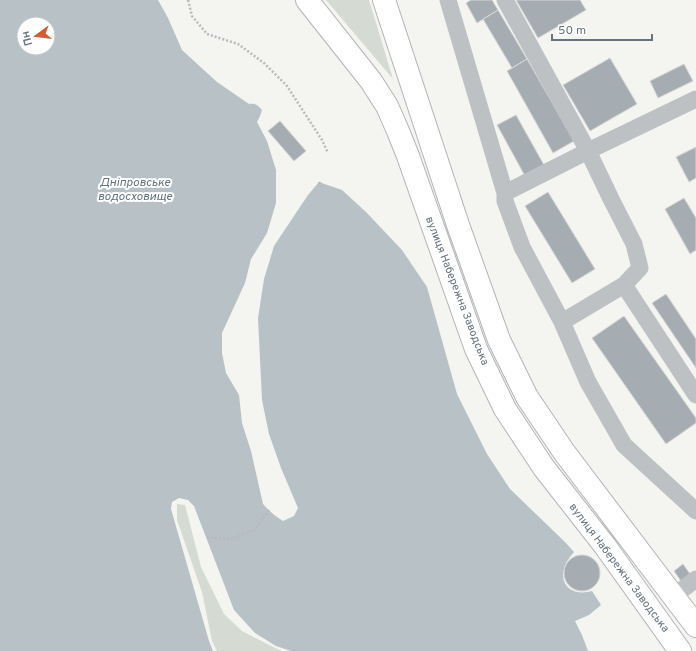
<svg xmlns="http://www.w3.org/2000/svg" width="696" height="651" viewBox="0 0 696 651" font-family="Overpass,sans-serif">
  <rect width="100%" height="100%" fill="#f4f4f1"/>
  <path fill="#d5dad2" d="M 326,0 L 369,0 L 393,79 Z
    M 177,504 L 185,505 L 201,567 L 224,614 L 242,631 L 281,651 L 217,651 L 212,641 L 202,592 L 177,520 Z"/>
  <path fill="#b8c1c6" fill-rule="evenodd" d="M 0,0 L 158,0 L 168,18 L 182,50 L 217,82 L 249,104 C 256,103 258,105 262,110 L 260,116 L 257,122 L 267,141 L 276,170 L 276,203 L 267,233 L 251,259 L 245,283 L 222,333 L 222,353 L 226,373 L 239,395 L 242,423 L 251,451 L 263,504 C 269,511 275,516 283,521 L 294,516 L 298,508 L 281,468 L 269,434 L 262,400 L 258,318 L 264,279 L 274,246 L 308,195 L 319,182 L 342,190 L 366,212 L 402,250 L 427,287 L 457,394 L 487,454 L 510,489 L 565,542 L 574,552 C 570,557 565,563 564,569 C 559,588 576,596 592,591 L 601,605 L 589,615 L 575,621 L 582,635 L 588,651 L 291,651 L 276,646 L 255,633 L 234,610 L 194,506 L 188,500 L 179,498 L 172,502 L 171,509 L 209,641 L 213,651 L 0,651 ZM 24,24 L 48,24 L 48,48 L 24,48 Z"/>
  <path fill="#a6adb2" stroke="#d5d5d3" d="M 471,0 L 492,0 L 498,10 L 477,23 L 466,3 Z
    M 516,0 L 580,0 L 586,10 L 538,38 Z
    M 498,10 L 527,59 L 512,68 L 483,19 Z
    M 610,58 L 637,104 L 590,131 L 563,85 Z
    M 527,59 L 574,141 L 553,153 L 507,71 Z
    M 684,64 L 693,81 L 658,98 L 650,81 Z
    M 516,115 L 544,165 L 525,176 L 497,125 Z
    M 280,121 L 306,151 L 294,161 L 268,131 Z
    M 696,147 L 696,178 L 689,182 L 676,157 Z
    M 548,192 L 595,269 L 572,283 L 525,206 Z
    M 684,198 L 696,218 L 696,250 L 690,254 L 665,209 Z
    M 666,294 L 696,339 L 696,368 L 652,303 Z
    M 624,316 L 696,418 L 696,423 L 666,444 L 592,338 Z
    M564 573a18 18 0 1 1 36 0a18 18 0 1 1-36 0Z
    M 683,564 L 690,574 L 681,581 L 674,571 Z"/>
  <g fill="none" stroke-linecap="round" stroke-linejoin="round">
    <defs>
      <path id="major" d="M 307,0 L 371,81 L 387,106 L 398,131 L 408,156 L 476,349 L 505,409 L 544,468 L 605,546 L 680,651
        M 384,0 L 458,225 L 499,340 L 527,397 L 564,452 L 696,626"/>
    </defs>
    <use href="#major" stroke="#b1b5b8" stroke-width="24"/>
    <path stroke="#b7babc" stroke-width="2.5" stroke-dasharray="2 2" stroke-linecap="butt" d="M 188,0 L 192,16 L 207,34 L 238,44 L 264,63 L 287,86 L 322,140 L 328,153
      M 319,182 L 323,189
      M 207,538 L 231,539 L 254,530 L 269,510"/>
    <path stroke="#bdc1c4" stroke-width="17" d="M 448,0 L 505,193 L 505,201 L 522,247 L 562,322 L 588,382 L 624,445 L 696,511
      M 505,0 L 588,151 L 611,199 L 634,244 L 640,268 L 624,285 L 562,322
      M 505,193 L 588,151 L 696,99
      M 624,285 L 696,395
      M 674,596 L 696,579"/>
    <use href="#major" stroke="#fff" stroke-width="22"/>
  </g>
  <g text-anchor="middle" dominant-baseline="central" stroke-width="4" stroke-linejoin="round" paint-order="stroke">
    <g font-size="11" fill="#66737e" stroke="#fff">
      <text transform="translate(457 291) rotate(69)">вулиця Набережна Заводська</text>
      <text transform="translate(619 568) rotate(53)">вулиця Набережна Заводська</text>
    </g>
    <g font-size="12" font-style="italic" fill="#62747b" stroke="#fff">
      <text x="135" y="183">Дніпровське<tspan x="135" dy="14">водосховище</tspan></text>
    </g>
  </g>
  <g transform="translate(36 36) rotate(255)"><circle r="19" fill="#ffffff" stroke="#c2c7cb"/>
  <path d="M0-3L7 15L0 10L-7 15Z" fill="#cf5d35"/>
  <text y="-6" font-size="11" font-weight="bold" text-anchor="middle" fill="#66737e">Пн</text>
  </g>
  <path d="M552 34v6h100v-6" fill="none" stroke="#66737e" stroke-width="2"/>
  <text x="558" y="34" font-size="12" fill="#66737e" stroke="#ffffff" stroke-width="3" paint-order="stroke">50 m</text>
</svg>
